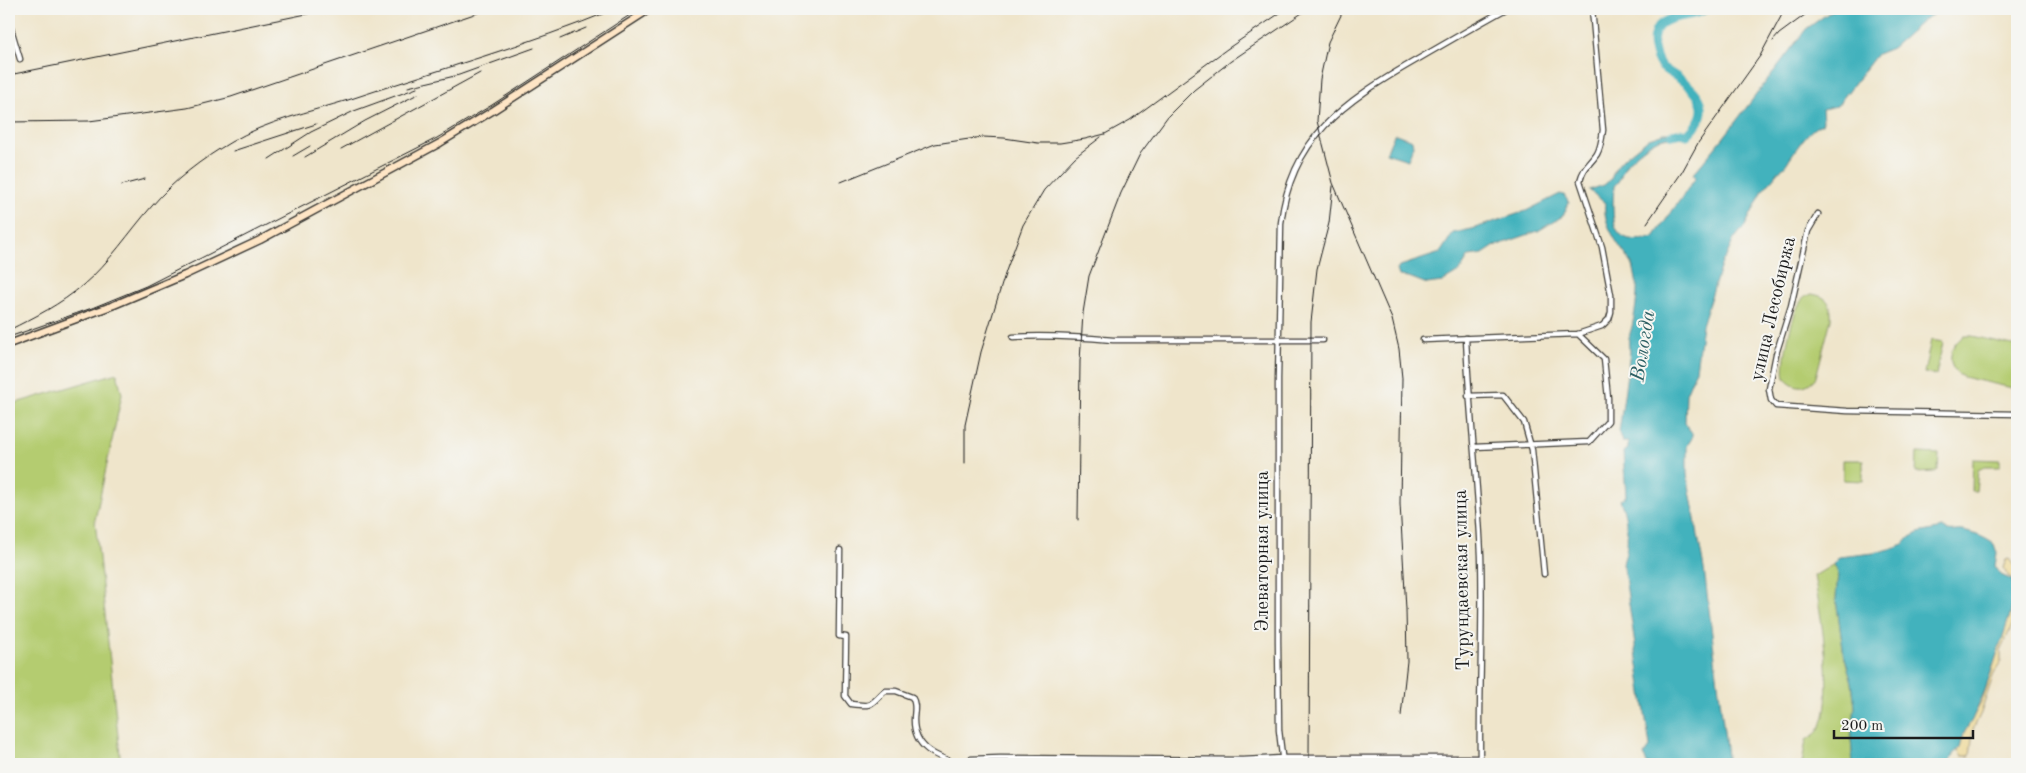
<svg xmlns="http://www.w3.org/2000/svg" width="2026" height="773" viewBox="0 0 2026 773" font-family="'Old Standard TT',serif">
  <rect width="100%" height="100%" fill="#f6f6f2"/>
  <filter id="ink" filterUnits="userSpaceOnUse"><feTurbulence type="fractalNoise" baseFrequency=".02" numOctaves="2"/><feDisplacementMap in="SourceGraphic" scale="10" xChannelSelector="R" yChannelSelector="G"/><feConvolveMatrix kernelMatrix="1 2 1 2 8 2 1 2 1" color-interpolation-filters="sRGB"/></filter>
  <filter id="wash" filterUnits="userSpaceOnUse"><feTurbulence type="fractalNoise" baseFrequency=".0096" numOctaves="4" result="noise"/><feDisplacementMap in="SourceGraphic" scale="20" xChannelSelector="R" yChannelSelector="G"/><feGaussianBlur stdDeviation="1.12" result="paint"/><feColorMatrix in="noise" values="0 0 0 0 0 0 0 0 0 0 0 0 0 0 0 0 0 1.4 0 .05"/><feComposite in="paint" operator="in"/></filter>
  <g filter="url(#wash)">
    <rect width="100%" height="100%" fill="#efe5cb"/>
    <path fill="#b4cc70" stroke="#687446" d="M 1811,294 C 1827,296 1832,303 1831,319 L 1816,377 C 1807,389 1795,389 1785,378 C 1781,364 1792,313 1801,301 C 1804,297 1807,296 1811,294 Z
      M 1964,336 L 1972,336 L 2017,346 L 2017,389 L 1963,377 C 1945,369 1948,346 1964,336 Z
      M 1931,340 L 1943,342 L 1936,375 L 1924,373 Z
      M 117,373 L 122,394 L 95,520 L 121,764 L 9,764 L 9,405 Z
      M 1917,453 L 1939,454 L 1938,470 L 1936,472 L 1916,473 Z
      M 1973,459 L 2000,460 L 2000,465 L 1997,467 L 1984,467 L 1978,470 L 1976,491 L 1972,491 Z
      M 1843,460 L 1863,460 L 1863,481 L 1843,480 Z
      M 1834,564 L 1838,573 L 1836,599 L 1844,655 L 1852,682 L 1855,707 L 1851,739 L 1853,764 L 1802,764 L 1806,740 C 1809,738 1815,735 1818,731 C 1837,705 1820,609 1814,576 Z"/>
    <path fill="#eeda9e" stroke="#857b5d" d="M 2009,559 L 2017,570 L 2017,616 L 2001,649 L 2001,661 L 1993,676 L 1981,713 L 1973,730 L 1970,756 L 1962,756 L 1958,752 L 1965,731 L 1982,701 L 2009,617 L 2014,597 L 2014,582 L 2003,568 L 2006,560 Z"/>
    <path fill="#43b2bd" stroke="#30676c" d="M 1834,9 L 1954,9 L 1939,11 L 1925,19 L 1892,48 L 1877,54 L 1837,106 L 1822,109 L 1823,121 L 1822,124 C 1810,128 1799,145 1792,155 C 1788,160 1787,165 1782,168 L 1763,190 L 1745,226 L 1734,239 L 1726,257 L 1722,262 L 1702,325 L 1696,370 L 1686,394 L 1685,423 L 1692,433 L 1692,438 L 1687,446 L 1687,474 L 1704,569 L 1728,764 L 1647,764 L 1644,755 L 1650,747 L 1623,563 C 1630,543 1628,520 1620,500 L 1626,496 L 1623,452 L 1628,449 L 1628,442 L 1622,442 L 1619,433 L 1630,351 C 1626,340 1631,333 1633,322 C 1635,313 1639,288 1636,280 C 1635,275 1634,266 1631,262 C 1619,246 1602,224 1605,203 L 1589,190 L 1604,185 L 1611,179 L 1616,167 L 1624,158 L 1649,138 L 1664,133 L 1682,133 C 1675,136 1667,137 1659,139 C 1649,143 1636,154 1628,162 C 1622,169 1621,181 1614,186 C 1612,219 1609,249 1654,237 L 1696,177 L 1693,174 L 1724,137 L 1806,29 Z
      M 1396,134 L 1412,140 L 1413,146 L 1408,160 L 1386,153 L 1394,135 Z
      M 1560,194 L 1564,195 L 1569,203 L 1563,216 L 1538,231 L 1495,246 L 1483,254 L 1469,256 L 1459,272 L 1442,282 L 1427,284 L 1409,277 L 1399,276 L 1397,270 L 1400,266 L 1440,253 L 1453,233 L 1472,229 L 1526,211 Z
      M 1942,528 C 1952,534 1953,530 1962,531 C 1974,533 1984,537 1994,544 L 1997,553 L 1995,566 L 2001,575 L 2012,580 L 2014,597 L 2009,618 L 1985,690 L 1972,720 L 1964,733 L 1960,748 L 1953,754 L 1948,764 L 1853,764 L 1851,739 L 1855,707 L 1852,682 L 1844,655 L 1836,599 L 1838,573 L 1834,564 L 1839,557 L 1874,553 L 1890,549 L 1904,544 L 1910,537 L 1918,533 Z"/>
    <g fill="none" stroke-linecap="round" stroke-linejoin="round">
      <path stroke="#43b2bd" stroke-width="9" d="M 1672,135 L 1682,133 L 1687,135 C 1711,113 1705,97 1680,79 C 1674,75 1666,71 1661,66 C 1657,60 1655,54 1654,48 C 1652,41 1654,31 1659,26 C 1671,14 1692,18 1706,9"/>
    </g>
  </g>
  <g filter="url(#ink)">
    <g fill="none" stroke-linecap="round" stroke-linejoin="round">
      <defs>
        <path id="street" d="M 9,22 L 20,59
          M 1818,214 L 1808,231 L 1791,306 L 1776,354 L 1769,389 L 1771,400 L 1776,406 L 1847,411 L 2017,414
          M 1013,337 C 1047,335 1079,337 1113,340 L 1323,340
          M 1466,338 C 1469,410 1478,482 1481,555 C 1483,624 1479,694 1480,764
          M 1423,340 L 1578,334 L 1602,326 L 1609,319 L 1611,312 L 1611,295 L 1602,247 L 1580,181 C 1584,166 1589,166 1597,154 C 1601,147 1602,138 1603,130 L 1592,9
          M 1468,396 L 1503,395 L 1524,422 L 1532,450 L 1544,574
          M 1474,447 L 1589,442 L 1608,421 L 1608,398 L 1604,359 L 1578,334
          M 840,550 L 839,636 L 846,637 L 845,696 L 851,704 C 874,707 869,705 885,691 L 896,691 L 912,697 C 917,705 914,712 914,720 C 914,748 936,757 959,764
          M 962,764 L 971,759 L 1000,758 L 1243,760 L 1281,758 L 1480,758
          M 1283,764 L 1279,730 L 1278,641 L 1278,379 L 1281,223 C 1291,138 1344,102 1413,62 C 1444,44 1475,26 1506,9"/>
        <path id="secondary" d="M 9,344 L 114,305 L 185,275 L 260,240 L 440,143 L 494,110 L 650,9"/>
      </defs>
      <use href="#street" stroke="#3c3a36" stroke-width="7"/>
      <use href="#secondary" stroke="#3c3a36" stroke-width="9"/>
      <use href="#street" stroke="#fff" stroke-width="4.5"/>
      <use href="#secondary" stroke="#fee5c5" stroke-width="6"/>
      <path stroke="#1c1c1c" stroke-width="1" d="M 1344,9 L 1328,42 L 1320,79 L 1317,121 L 1333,183 L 1392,319 L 1399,349 L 1402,378 L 1400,504 L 1406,609 L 1407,661 L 1401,716
        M 560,39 L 586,28
        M 1773,41 L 1779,34 L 1813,9
        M 9,75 L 331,9
        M 408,87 L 459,75 L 534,48
        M 9,122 L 89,121 L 187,108 L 231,97 L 489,9
        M 341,149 L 480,73
        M 233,151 L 316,124
        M 293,156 L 310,146
        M 305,157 L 365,121 L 418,94
        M 269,159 L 311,132 L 354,111 L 417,88
        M 841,182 L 935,144 L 983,137 L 1004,138 L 1038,143 L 1060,143 L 1085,139 L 1105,134 L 1130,120 L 1227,49 L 1286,9
        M 122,185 L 145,179
        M 1647,223 L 1682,172 L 1698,143 L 1760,56 L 1785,9
        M 9,330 C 35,317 61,304 83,285 C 110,262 129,232 152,206 C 174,180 202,159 231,142 C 267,121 309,112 348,100 C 437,70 528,45 615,9
        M 9,337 L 92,308 L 146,286 L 437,138 L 492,105 L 639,9
        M 965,463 L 965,425 L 981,352 L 1006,271 L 1023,225 L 1044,190 L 1075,157 L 1101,137
        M 1078,520 L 1080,361 L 1083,313 L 1089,276 L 1121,193 L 1140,154 L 1168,116 L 1194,90 L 1231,61 L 1308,9
        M 1309,764 L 1311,322 L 1317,269 L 1329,223 L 1333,186"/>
    </g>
  </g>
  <g text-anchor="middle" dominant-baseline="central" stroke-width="4" stroke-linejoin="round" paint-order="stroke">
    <g font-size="19" fill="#1c1c1c" stroke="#f6f6f2">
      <text transform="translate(1774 309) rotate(-77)">улица Лесобиржа</text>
      <text transform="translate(1263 551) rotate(-90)">Элеваторная улица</text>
      <text transform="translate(1463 580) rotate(-91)">Турундаевская улица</text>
    </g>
    <g font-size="20" font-style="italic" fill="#2e6064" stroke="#f6f6f2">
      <text transform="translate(1644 346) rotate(-81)">Вологда</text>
    </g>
  </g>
  <rect width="2026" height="773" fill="none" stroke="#f6f6f2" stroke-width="30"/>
  <path d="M1834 730v8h139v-8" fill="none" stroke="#1c1c1c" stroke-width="2.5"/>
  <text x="1841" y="730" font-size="15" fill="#1c1c1c" stroke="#f6f6f2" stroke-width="4" paint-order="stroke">200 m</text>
</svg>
